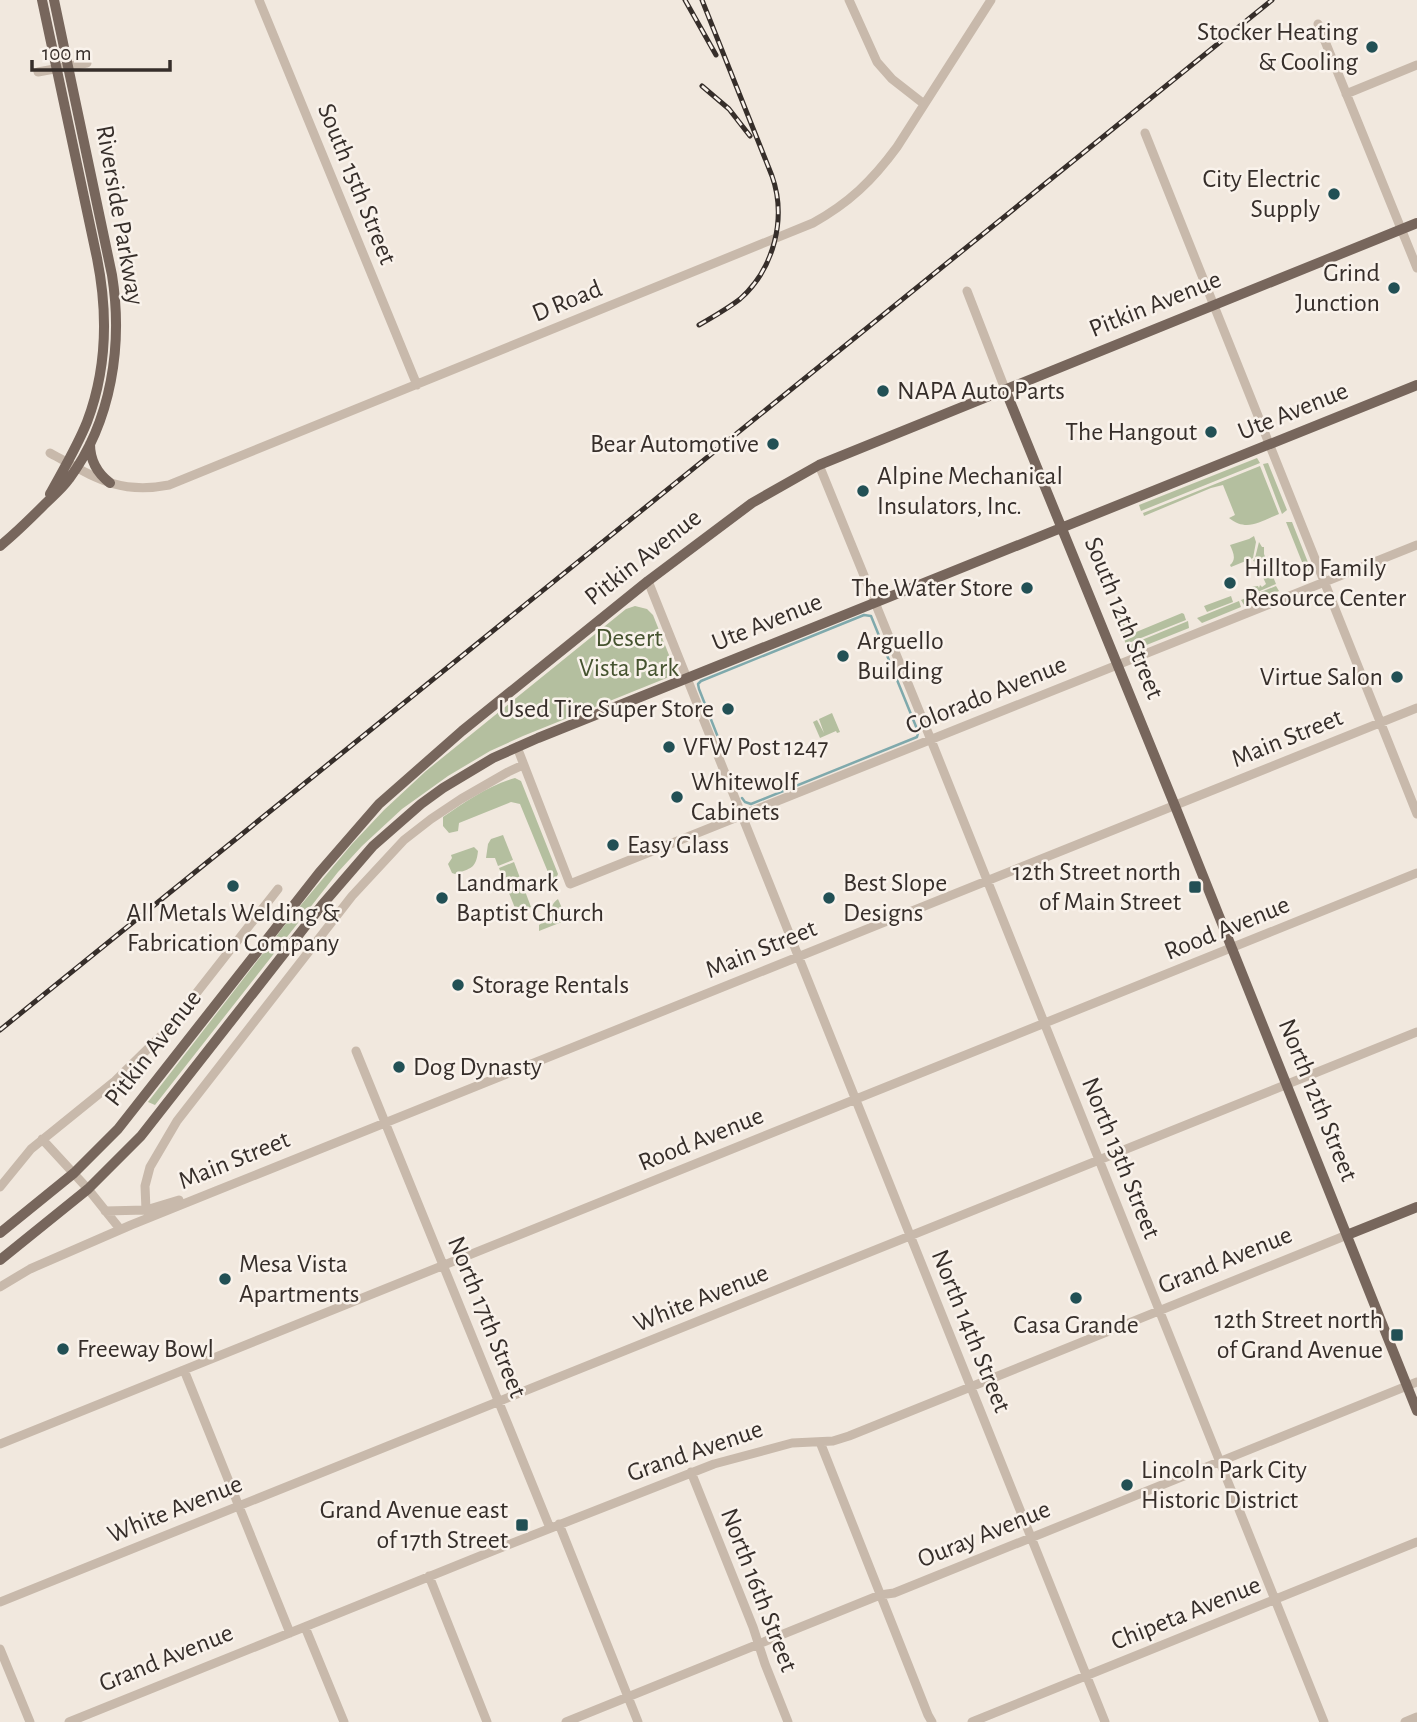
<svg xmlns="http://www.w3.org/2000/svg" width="1417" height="1722" viewBox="0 0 1417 1722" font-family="'Alegreya Sans',sans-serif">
  <rect width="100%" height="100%" fill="#f1e8de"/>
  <path fill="#b4bf9f" d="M 1257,458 L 1260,463 L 1141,511 L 1139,505 Z
    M 1268,463 L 1287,510 L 1282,514 L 1263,464 Z
    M 1260,466 L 1279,514 C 1259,522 1247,532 1229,518 L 1235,515 L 1223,485 L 1211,488 L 1144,516 L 1143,513 Z
    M 1286,522 L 1292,522 L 1311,570 L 1306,572 Z
    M 1254,536 L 1256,542 L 1253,558 L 1231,567 L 1230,565 C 1237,559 1233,552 1230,545 L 1249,539 Z
    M 1259,542 L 1262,547 L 1264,547 L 1264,554 L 1276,584 L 1246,597 L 1244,589 L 1247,588 L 1249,589 L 1251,587 L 1258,586 L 1259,588 L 1260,585 L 1262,587 L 1266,584 L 1256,562 L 1253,561 L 1255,558 Z
    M 1276,586 L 1279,591 L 1244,605 L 1241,600 Z
    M 1231,596 L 1233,602 L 1207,612 L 1204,606 Z
    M 1239,601 L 1241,607 L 1202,623 L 1197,618 Z
    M 635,606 L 647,609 L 653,615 L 675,670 L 674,675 L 523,736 L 490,751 L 448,776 L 402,809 L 362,846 L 338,872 L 155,1105 L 148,1102 L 295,912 L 352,844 L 384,810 L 426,771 L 626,609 Z
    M 1182,613 L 1184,614 L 1186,620 L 1126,644 L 1114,616 L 1120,614 L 1129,635 Z
    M 1188,621 L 1189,628 L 1129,652 L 1127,646 Z
    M 832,713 L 840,732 L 837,733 L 836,731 L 820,738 L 813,722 L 817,720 L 824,733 L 819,719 Z
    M 515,778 L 521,781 L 558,874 L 555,881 L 552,882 L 520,804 L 511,802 L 459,823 L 458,831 L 449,833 L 443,826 L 443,817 C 465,802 489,785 515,778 Z
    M 503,835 L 513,860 L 498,866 L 495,858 L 486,858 L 488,844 L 491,839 Z
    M 474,847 L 478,851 C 476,869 471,868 455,874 L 452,873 L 448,864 L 452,858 L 451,855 Z
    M 514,862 L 531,907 L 517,913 L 499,868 Z
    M 558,899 L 567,920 L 539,931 L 539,925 C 554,916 547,907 558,899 Z"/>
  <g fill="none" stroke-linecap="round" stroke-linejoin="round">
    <path stroke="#7fa9ac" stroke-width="2.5" d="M 723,750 L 699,689 L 698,684 L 701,681 L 864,615 L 871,616 L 917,729 L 918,733 L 917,737 L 751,804 L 745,802 L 742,798"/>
    <path stroke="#c8b9ab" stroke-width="9" d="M 259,0 L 417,385
      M 849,0 L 877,62 L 892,79 L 924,104
      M 1318,24 L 1417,268
      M 38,72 L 87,63
      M 1346,94 L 1417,65
      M 1145,133 L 1417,814
      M 967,291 L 1005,389
      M 50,453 C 93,476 117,495 169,485 L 813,223 C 849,203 872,181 897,147 L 991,0
      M 819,465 L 931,740 L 1324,1722
      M 648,581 L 1105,1722
      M 517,747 L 570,884 L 1417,545
      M 356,1051 L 550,1528
      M 42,1139 L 88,1189 L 120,1229
      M 0,1187 L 31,1149 L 115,1081 L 169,1028 L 278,889
      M 146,1210 L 145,1186 L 150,1167 L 177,1121 L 352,896 L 404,840 L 431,819 L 461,799 L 508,772 L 523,765
      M 105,1211 L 146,1210 L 179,1200
      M 0,1287 L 30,1269 L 131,1225 L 1417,708
      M 184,1370 L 290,1633
      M 820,1442 L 928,1715 L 932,1722
      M 0,1444 L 1417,873
      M 691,1472 L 753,1627 L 765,1664 L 788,1722
      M 559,1524 L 638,1722
      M 429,1576 L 487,1722
      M 0,1602 L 1417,1032
      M 305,1627 L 344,1722
      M 0,1649 L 30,1722
      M 69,1722 L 495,1550 L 714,1464 L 792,1443 L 833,1441 L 849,1436 L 1347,1235
      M 566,1722 L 880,1595 L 894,1593 L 1417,1382
      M 972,1722 L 1417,1542
      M 1405,1722 L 1417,1717"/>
    <path stroke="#77665c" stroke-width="10" d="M 42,0 L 97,258 C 108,313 107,369 87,422 C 77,447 63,470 50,494
      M 1005,389 L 1175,806 L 1417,1411
      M 90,444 C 90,461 97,473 110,483
      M 0,546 C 16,533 29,520 43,506 C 52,497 62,489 69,479 C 112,421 123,344 112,275 L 54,0
      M 0,1233 L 74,1173 L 118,1129 L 319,873 L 379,804 L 462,731 L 648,581 L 752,503 L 819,465 L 1417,223
      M 1347,1235 L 1417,1207
      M 0,1260 L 88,1189 L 141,1136 L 322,905 L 373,846 L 421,804 L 443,788 L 493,758 L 538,738 L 1417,385"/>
    <defs>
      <path id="rail" d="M 685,0 L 716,55
        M 702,86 L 729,109 L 750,136
        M 699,325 C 713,317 727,309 740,299 C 774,269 787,218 772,176 L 702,0
        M 0,1030 L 1272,0"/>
    </defs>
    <use href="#rail" stroke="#362e2a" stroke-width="5"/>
    <use href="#rail" stroke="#f9f2eb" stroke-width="2.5" stroke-dasharray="8" stroke-linecap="butt"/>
  </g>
  <g fill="#225055" stroke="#f9f2eb" stroke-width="2.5">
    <circle cx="1372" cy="47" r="7"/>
    <circle cx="1334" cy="194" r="7"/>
    <circle cx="1394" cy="288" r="7"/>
    <circle cx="883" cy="391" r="7"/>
    <circle cx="1211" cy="432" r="7"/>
    <circle cx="773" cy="444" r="7"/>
    <circle cx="863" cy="491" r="7"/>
    <circle cx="1230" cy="583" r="7"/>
    <circle cx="1027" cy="588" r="7"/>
    <circle cx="843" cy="656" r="7"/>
    <circle cx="1397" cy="677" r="7"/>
    <circle cx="728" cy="709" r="7"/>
    <circle cx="669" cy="747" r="7"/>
    <circle cx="677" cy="797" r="7"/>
    <circle cx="613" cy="845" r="7"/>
    <circle cx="233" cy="886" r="7"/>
    <rect x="1188" y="880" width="14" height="14" rx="3.5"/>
    <circle cx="442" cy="898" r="7"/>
    <circle cx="829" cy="898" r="7"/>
    <circle cx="458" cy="985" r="7"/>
    <circle cx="399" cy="1067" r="7"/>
    <circle cx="225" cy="1279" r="7"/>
    <circle cx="1076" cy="1298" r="7"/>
    <rect x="1390" y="1328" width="14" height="14" rx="3.5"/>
    <circle cx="63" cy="1349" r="7"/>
    <circle cx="1127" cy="1485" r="7"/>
    <rect x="515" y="1518" width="14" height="14" rx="3.5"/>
  </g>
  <g text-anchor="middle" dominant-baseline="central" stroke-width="5" stroke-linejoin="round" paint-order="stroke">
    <g font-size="26" fill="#362e2a" stroke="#f9f2eb" text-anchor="start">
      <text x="1358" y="32" text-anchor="end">Stocker Heating<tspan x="1358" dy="30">&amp; Cooling</tspan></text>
      <text x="1320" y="179" text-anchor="end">City Electric<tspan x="1320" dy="30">Supply</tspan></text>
      <text x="1380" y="273" text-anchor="end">Grind<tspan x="1380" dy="30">Junction</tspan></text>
      <text x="897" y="391">NAPA Auto Parts</text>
      <text x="1197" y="432" text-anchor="end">The Hangout</text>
      <text x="759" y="444" text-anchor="end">Bear Automotive</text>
      <text x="877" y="476">Alpine Mechanical<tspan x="877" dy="30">Insulators, Inc.</tspan></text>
      <text x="1244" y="568">Hilltop Family<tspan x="1244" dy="30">Resource Center</tspan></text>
      <text x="1013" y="588" text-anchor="end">The Water Store</text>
      <text x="857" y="641">Arguello<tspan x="857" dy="30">Building</tspan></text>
      <text x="1383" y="677" text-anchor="end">Virtue Salon</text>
      <text x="714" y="709" text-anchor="end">Used Tire Super Store</text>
      <text x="683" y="747">VFW Post 1247</text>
      <text x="691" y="782">Whitewolf<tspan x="691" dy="30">Cabinets</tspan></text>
      <text x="627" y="845">Easy Glass</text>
      <text x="1181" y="872" text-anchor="end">12th Street north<tspan x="1181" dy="30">of Main Street</tspan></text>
      <text x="456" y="883">Landmark<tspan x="456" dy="30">Baptist Church</tspan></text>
      <text x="843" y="883">Best Slope<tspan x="843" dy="30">Designs</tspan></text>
      <text x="233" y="913" text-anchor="middle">All Metals Welding &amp;<tspan x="233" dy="30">Fabrication Company</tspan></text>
      <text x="472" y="985">Storage Rentals</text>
      <text x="413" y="1067">Dog Dynasty</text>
      <text x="239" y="1264">Mesa Vista<tspan x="239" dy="30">Apartments</tspan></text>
      <text x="1383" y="1320" text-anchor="end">12th Street north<tspan x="1383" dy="30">of Grand Avenue</tspan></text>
      <text x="1076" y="1325" text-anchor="middle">Casa Grande</text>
      <text x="77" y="1349">Freeway Bowl</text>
      <text x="1141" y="1470">Lincoln Park City<tspan x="1141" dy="30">Historic District</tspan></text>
      <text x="508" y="1510" text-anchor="end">Grand Avenue east<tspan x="508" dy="30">of 17th Street</tspan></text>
    </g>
    <g font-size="26" fill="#362e2a" stroke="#f9f2eb">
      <text transform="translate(357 184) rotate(68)">South 15th Street</text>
      <text transform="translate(120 215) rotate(80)">Riverside Parkway</text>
      <text transform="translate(567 301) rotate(-22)">D Road</text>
      <text transform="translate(1155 304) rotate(-22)">Pitkin Avenue</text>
      <text transform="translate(1293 411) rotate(-22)">Ute Avenue</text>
      <text transform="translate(643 557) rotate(-38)">Pitkin Avenue</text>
      <text transform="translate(1124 618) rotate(68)">South 12th Street</text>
      <text transform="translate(767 622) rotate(-22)">Ute Avenue</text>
      <text transform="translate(986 695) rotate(-22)">Colorado Avenue</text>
      <text transform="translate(1287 738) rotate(-22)">Main Street</text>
      <text transform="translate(1227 928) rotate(-22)">Rood Avenue</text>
      <text transform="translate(761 949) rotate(-22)">Main Street</text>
      <text transform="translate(153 1048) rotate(-52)">Pitkin Avenue</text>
      <text transform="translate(1318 1100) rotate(68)">North 12th Street</text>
      <text transform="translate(701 1139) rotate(-22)">Rood Avenue</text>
      <text transform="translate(1121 1158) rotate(68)">North 13th Street</text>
      <text transform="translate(234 1160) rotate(-22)">Main Street</text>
      <text transform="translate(1225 1260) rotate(-22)">Grand Avenue</text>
      <text transform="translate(701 1298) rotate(-22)">White Avenue</text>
      <text transform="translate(487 1317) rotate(68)">North 17th Street</text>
      <text transform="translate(971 1331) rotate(68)">North 14th Street</text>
      <text transform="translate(695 1451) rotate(-19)">Grand Avenue</text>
      <text transform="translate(175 1509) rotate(-22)">White Avenue</text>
      <text transform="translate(984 1534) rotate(-22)">Ouray Avenue</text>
      <text transform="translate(759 1590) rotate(69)">North 16th Street</text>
      <text transform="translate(1186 1613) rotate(-22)">Chipeta Avenue</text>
      <text transform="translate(166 1658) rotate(-22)">Grand Avenue</text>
    </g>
    <g font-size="26" fill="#45532f" stroke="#f9f2eb">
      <text x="629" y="638">Desert<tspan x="629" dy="30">Vista Park</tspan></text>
    </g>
  </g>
  <path d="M32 60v10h138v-10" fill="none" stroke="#362e2a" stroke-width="3.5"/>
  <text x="42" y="60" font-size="21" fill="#362e2a" stroke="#f9f2eb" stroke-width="5" paint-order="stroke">100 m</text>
</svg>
